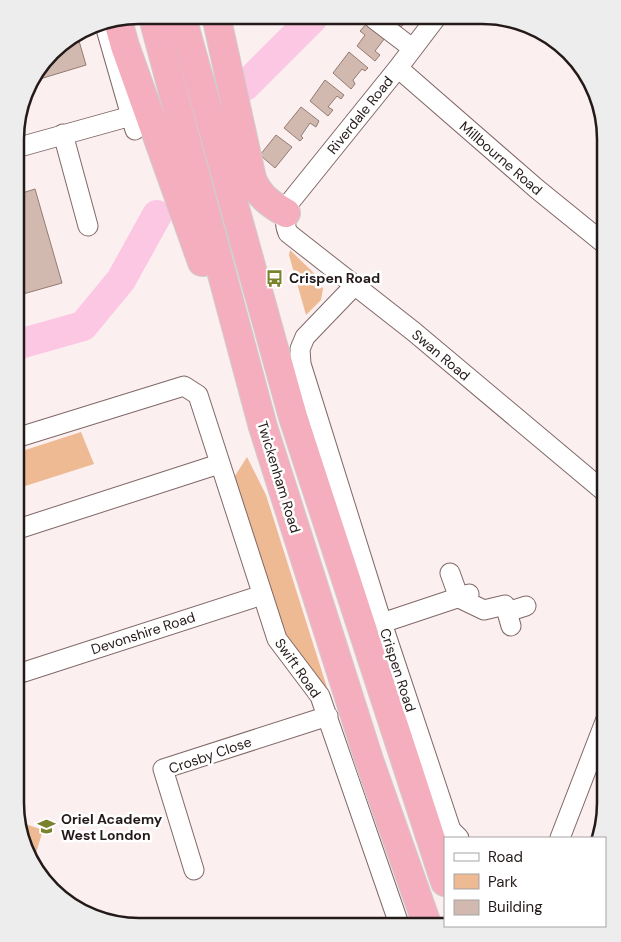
<svg xmlns="http://www.w3.org/2000/svg" width="621" height="942" viewBox="0 0 621 942" font-family="'DM Sans',sans-serif">
  <rect width="100%" height="100%" fill="#fbefef"/>
  <path fill="#eeba93" d="M 290,250 L 319,278 L 316,282 L 323,288 L 321,300 L 306,315 L 289,255 Z
    M 81,432 L 94,464 L 19,488 L 16,477 L 16,453 Z
    M 247,457 L 266,495 L 330,697 L 285,639 L 233,479 Z
    M 19,822 L 43,830 L 33,863 L 25,851 Z"/>
  <g fill="none" stroke-linecap="round" stroke-linejoin="round">
    <path stroke="#fbc7e3" stroke-width="30" d="M 245,86 L 312,19
      M 16,345 L 83,326 L 121,280 L 157,215"/>
  </g>
  <path fill="#d2b9b0" stroke="#937b73" d="M 403,18 L 406,22 L 401,27 L 390,19 Z
    M 367,23 L 385,38 L 375,51 L 380,55 L 375,61 L 357,46 L 365,35 L 360,31 Z
    M 77,34 L 86,65 L 30,82 L 31,77 L 57,45 Z
    M 349,52 L 368,68 L 365,71 L 362,69 L 353,80 L 355,84 L 351,89 L 333,73 Z
    M 325,80 L 344,95 L 341,99 L 337,96 L 328,107 L 333,110 L 328,116 L 310,101 Z
    M 301,107 L 319,121 L 316,127 L 310,123 L 301,136 L 303,138 L 300,141 L 284,128 Z
    M 276,135 L 292,147 L 275,168 L 260,155 Z
    M 35,189 L 62,283 L 16,296 L 16,195 Z"/>
  <g fill="none" stroke-linecap="round" stroke-linejoin="round">
    <defs>
      <path id="minor" d="M 436,18 L 398,68 L 290,202 C 286,213 283,222 288,233 L 413,331 L 606,493
        M 374,19 L 412,48
        M 104,22 L 135,130
        M 398,68 L 537,189 L 606,245
        M 63,134 L 88,226
        M 16,148 L 131,116
        M 354,286 L 305,337 L 300,349 L 301,364 L 382,623 L 451,830 L 459,838
        M 16,438 L 184,386 L 198,395 L 277,639 L 320,696 L 400,927
        M 15,530 L 219,464
        M 450,573 L 459,598 L 484,610 L 505,605 L 511,626
        M 507,612 L 526,606
        M 382,623 L 469,594
        M 24,672 L 262,595
        M 560,838 L 606,719
        M 194,870 L 163,769 L 328,716
        M 486,926 L 487,926"/>
      <path id="highway" d="M 217,20 L 252,179 C 259,196 270,204 286,213
        M 118,21 L 125,46 L 202,262
        M 154,21 L 263,427 L 369,760 L 428,927
        M 183,21 L 293,417 L 445,882
        M 460,926 L 461,927"/>
    </defs>
    <use href="#minor" stroke="#816867" stroke-width="21"/>
    <use href="#highway" stroke="#cfcdcc" stroke-width="30"/>
    <use href="#minor" stroke="#fff" stroke-width="19"/>
    <use href="#highway" stroke="#f5aebe" stroke-width="28"/>
  </g>
  <defs>
    <symbol id="bus-bare" viewBox="-9 -9 18 18"><path d="M-5-6H5V4H4V6H2V4H-2V6H-4V4H-5ZM-3.5-4V0h7V-4ZM-3.5 1.2v1.5H-2V1.2ZM2 1.2v1.5H3.5V1.2Z" fill="#7a822d" stroke="#fff" stroke-width="2.5" paint-order="stroke"/></symbol>
    <symbol id="school-bare" viewBox="-9 -9 18 18"><path d="M0-5L7-2L0 1L-7-2ZM-4 1L0 2.5L4 1V4Q0 6-4 4Z" fill="#7a822d" stroke="#fff" stroke-width="2.5" paint-order="stroke"/></symbol>
  </defs>
  <g fill-rule="evenodd">
    <use href="#bus-bare" x="262" y="266" width="25" height="25"/>
    <use href="#school-bare" x="34" y="814" width="25" height="25"/>
  </g>
  <g text-anchor="middle" dominant-baseline="central" stroke-width="5" stroke-linejoin="round" paint-order="stroke">
    <g font-size="14" fill="#241a19" stroke="#fff">
      <text transform="translate(360 115) rotate(-51)">Riverdale Road</text>
      <text transform="translate(501 158) rotate(41)">Millbourne Road</text>
      <text transform="translate(441 355) rotate(40)">Swan Road</text>
      <text transform="translate(279 477) rotate(73)">Twickenham Road</text>
      <text transform="translate(143 633) rotate(-18)">Devonshire Road</text>
      <text transform="translate(298 668) rotate(55)">Swift Road</text>
      <text transform="translate(398 670) rotate(72)">Crispen Road</text>
      <text transform="translate(210 755) rotate(-19)">Crosby Close</text>
    </g>
    <g font-size="14" font-weight="bold" fill="#241a19" stroke="#fff" text-anchor="start">
      <text x="289" y="278">Crispen Road</text>
      <text x="61" y="819">Oriel Academy<tspan x="61" dy="16">West London</tspan></text>
    </g>
  </g>
  <path d="M0 0H621V942H0ZM139 24H482A115 115 0 0 1 597 139V803A115 115 0 0 1 482 918H139A115 115 0 0 1 24 803V139A115 115 0 0 1 139 24Z" fill="#ededed" fill-rule="evenodd"/>
  <path fill="none" stroke="#241a19" stroke-width="2.5" d="M139 24H482A115 115 0 0 1 597 139V803A115 115 0 0 1 482 918H139A115 115 0 0 1 24 803V139A115 115 0 0 1 139 24Z"/>
  <rect x="444" y="837" width="162" height="90" fill="#ffffff" stroke="#a7a3a3"/>
  <rect x="454" y="853" width="25" height="8" fill="#ffffff" stroke="#a7a3a3"/>
  <text x="488" y="862" font-size="15" fill="#241a19">Road</text>
  <rect x="454" y="874" width="25" height="15" fill="#eeba93" stroke="#a7a3a3"/>
  <text x="488" y="887" font-size="15" fill="#241a19">Park</text>
  <rect x="454" y="900" width="25" height="15" fill="#d2b9b0" stroke="#a7a3a3"/>
  <text x="488" y="912" font-size="15" fill="#241a19">Building</text>
</svg>
